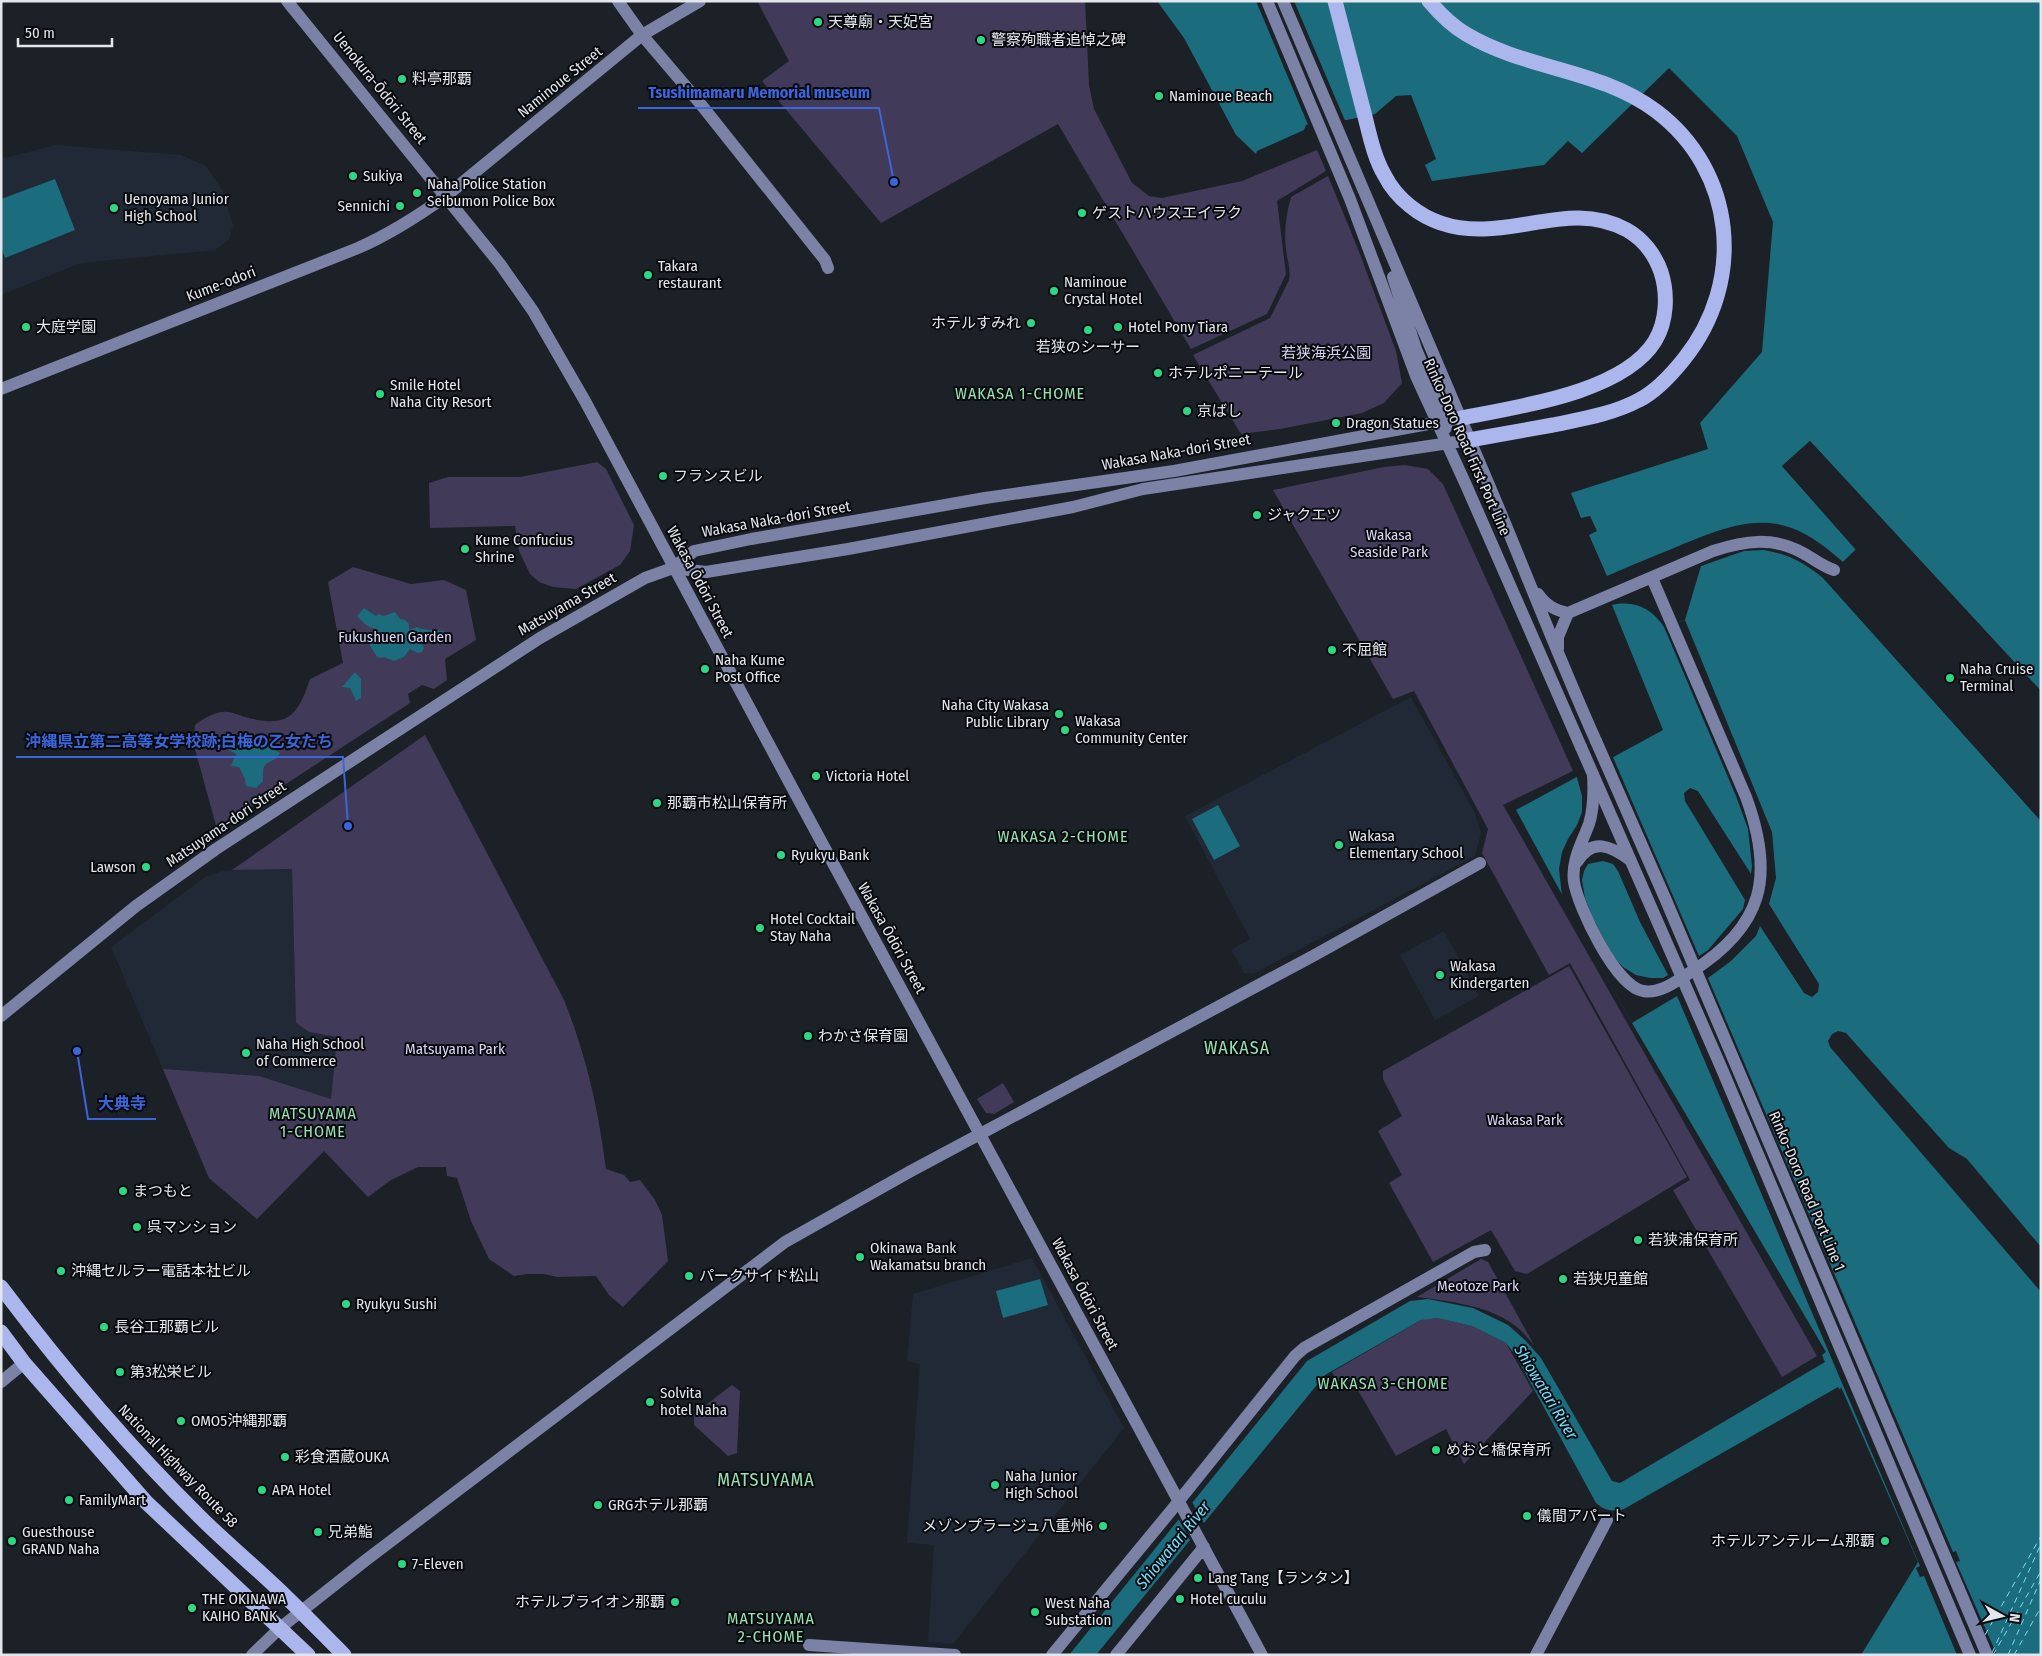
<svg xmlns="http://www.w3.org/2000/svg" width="2042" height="1656" viewBox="0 0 2042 1656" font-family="'Fira Sans Condensed','Noto Sans JP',sans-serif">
  <rect width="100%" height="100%" fill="#1c2128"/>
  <path fill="#202935" d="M 56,145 L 181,155 L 206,166 L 222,190 L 233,225 L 229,240 L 215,250 L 81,263 L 1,295 L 1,156 L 5,158 Z
    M 1411,697 L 1475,813 L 1481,833 L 1475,856 L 1253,974 L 1244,973 L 1231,950 L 1250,939 L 1185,816 Z
    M 292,869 L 296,1023 L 309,1032 L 338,1037 L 331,1099 L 257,1219 L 209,1178 L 111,947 L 205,877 L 222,871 L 232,870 Z
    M 1444,931 L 1479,996 L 1435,1020 L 1400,955 Z
    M 1032,1258 L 1124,1428 L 953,1644 L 928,1642 L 934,1545 L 907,1543 L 920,1364 L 907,1361 L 913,1294 Z"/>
  <path fill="#423a59" d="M 757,1 L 1085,1 L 1089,85 L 1094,109 L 1132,183 L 1149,196 L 1162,198 L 1242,181 L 1317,150 L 1326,171 L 1277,201 L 1286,274 L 1267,314 L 1191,349 L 1058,124 L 881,223 L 762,81 L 789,61 Z
    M 1328,176 L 1358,249 L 1396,351 L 1402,383 L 1384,403 L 1362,413 L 1280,429 L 1241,434 L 1193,355 L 1270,318 L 1289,280 C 1291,269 1287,260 1286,249 C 1284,232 1286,214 1291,197 Z
    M 597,462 L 606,469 L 634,525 L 630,551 L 620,565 L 576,589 L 553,587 L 539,582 L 530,574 L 519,551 L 515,526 L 430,528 L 429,483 L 448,477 L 520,477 Z
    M 1405,465 L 1428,469 L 1443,484 L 1573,771 L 1503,805 L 1817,1356 L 1782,1377 L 1673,1190 L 1690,1180 L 1570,963 L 1549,975 L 1482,853 L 1488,829 L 1414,691 L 1393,699 L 1273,490 L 1384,467 Z
    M 353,567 L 411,584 L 444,580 L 466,590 L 476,640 L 445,659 L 447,680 L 434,689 L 422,685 L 408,694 L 410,703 L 217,829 L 193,742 L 195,725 C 203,719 212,713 223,712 C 230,711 238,715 245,717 C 287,728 297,718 310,679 L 343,663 L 328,582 Z
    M 425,735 L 564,1000 C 587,1058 598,1108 606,1169 L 624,1175 L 630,1182 L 640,1180 L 655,1200 L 662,1215 L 668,1261 L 623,1307 L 609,1295 L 596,1276 L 557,1277 L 544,1274 L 527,1274 L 514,1276 L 489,1259 L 471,1221 L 457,1178 L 447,1176 L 446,1167 L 418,1167 L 391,1180 L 368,1197 L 324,1151 L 257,1219 L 209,1178 L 163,1069 L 259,1076 L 331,1099 L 337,1037 L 309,1032 L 296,1023 L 292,869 L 232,870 Z
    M 1569,966 L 1687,1177 L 1527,1274 L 1515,1271 L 1491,1230 L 1433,1262 L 1389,1183 L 1402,1175 L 1378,1131 L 1402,1116 L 1383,1079 L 1383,1071 Z
    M 1003,1083 L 1014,1102 L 994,1114 L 986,1113 L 977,1099 Z
    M 1481,1259 L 1488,1262 L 1534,1345 C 1529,1340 1524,1333 1518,1328 C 1493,1306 1449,1301 1417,1297 Z
    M 1437,1318 L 1472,1326 L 1506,1343 L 1533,1391 L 1464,1464 L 1446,1429 L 1396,1456 L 1355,1385 L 1347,1380 L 1337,1381 L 1332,1372 L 1423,1319 Z
    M 732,1385 L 740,1391 L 737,1453 L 728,1456 L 694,1425 L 694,1414 Z"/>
  <path fill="#1b6c7d" d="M 1157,1 L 2041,1 L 2041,691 L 1810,441 L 1782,466 L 1856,550 L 1843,562 C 1829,550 1816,539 1799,531 C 1758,511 1713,532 1674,548 C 1652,557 1629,566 1607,576 L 1589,535 L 1597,531 L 1590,516 L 1581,518 L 1571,493 L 1708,449 L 1700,423 L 1762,352 L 1773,222 L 1737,136 L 1669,68 L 1582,153 L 1568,141 L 1544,165 L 1432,181 L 1425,165 L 1436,159 L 1411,95 L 1396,96 L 1375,114 L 1347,120 L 1333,119 L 1306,125 L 1304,130 L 1257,151 L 1256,154 L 1236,135 L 1184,38 Z
    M 55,179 L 75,230 L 5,258 L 1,247 L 1,199 Z
    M 1764,550 C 1788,554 1805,563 1824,579 L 2041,821 L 2041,1655 L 1861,1655 L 1918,1562 L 1841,1387 L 1840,1390 L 1838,1387 L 1624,1509 C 1613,1512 1605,1511 1596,1503 L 1516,1356 L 1506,1343 L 1472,1326 L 1437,1318 L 1421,1320 L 1325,1375 L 1096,1655 L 1069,1655 L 1307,1361 L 1410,1301 L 1428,1299 L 1473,1308 L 1508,1325 L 1525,1340 L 1541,1358 L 1612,1481 L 1620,1483 L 1825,1362 L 1822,1355 L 1826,1352 L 1632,1023 L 1516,810 L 1663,730 L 1612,605 C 1635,600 1651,608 1664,627 L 1685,620 L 1701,566 L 1744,551 Z
    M 364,608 L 376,616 L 379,614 L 384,616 L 395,612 L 400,619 L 405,620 L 409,624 L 409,628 L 410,630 L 417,627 L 421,629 L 445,631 C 440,638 429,637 421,643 L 424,648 L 422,652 L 418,653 L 410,649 L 404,657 L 394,661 L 384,657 L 381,658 L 377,657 L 369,644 L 376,630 L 366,625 L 357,616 Z
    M 355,672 L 361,679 L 361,698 L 356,701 L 350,688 L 342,687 Z
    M 208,736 L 233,741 L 244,741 L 256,738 L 265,739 C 266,747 274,749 280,753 L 277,758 C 263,766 263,762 263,781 L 256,788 L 246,786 L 245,779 L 239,767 L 231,766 L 236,754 C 223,745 213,749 201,742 Z
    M 1218,805 L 1240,846 L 1214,860 L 1192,819 Z
    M 1040,1279 L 1048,1305 L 1003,1318 L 996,1291 Z"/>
  <path fill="#1c2128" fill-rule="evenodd" d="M 1256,1 L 1294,1 L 1346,123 L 1333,121 L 1309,127 Z
    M 1810,441 L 2041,691 L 2041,694 L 1810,444 L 1785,466 L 1858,548 L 1858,551 L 1844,564 L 1841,564 L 1856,549 L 1782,466 Z
    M 1826,577 L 2041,817 L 2041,821 L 1824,579 Z
    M 1685,620 L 1772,832 L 1776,878 L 1769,904 L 1819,984 L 1818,992 L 1812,997 L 1804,993 L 1760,926 L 1756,936 L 1731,961 L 1708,978 L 1953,1552 L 1956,1551 L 1960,1561 L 1956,1562 L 1997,1655 L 1957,1655 L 1924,1576 L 1920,1577 L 1916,1568 L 1920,1566 L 1677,996 L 1632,1023 L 1562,896 L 1559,869 L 1562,852 L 1568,839 L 1577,825 L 1582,812 L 1582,796 L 1576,774 L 1612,755 L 1699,956 L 1708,950 L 1743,909 L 1745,900 L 1685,801 L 1684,793 L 1690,788 L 1698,791 L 1751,874 L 1752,866 L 1748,829 L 1736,796 L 1664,627 ZM 1603,861 L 1613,864 L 1618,871 L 1640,922 L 1668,975 L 1663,978 L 1650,978 L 1636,975 L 1623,967 L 1612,955 L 1593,918 L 1585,898 L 1582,880 L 1584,871 L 1588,864 Z
    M 1838,1031 L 1846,1033 L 1949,1148 L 1967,1159 L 2041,1247 L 2041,1292 L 1830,1047 L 1828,1041 L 1832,1034 Z
    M 1192,1502 L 1205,1525 L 1191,1542 L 1178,1518 Z"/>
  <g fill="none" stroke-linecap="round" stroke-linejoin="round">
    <path stroke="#71e1fc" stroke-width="1" stroke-dasharray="6 5" stroke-linecap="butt" d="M 1985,1635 L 2041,1536
      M 1992,1653 L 2041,1544
      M 1993,1655 L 2041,1571
      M 2008,1655 L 2041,1579
      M 2014,1655 L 2041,1607"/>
    <path stroke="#7b82a5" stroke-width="12" d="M 287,1 L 500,264 L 533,311 L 585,401 L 802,806 L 1262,1655
      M 618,1 L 642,35 L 699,102 L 825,260 L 828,268
      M 1267,1 L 1350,199 L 1416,376 L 1466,485 L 1581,747
      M 1283,1 C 1350,158 1417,316 1484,473 C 1522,562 1556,652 1596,741
      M 1393,277 L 1416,349 L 1446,420 L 1446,428
      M 1,389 L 358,248 C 390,234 418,216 446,196 L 642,35 L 700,1
      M 673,568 L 706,572 L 848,549 L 1073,507 L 1143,489 L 1469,440
      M 1538,594 C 1546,605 1554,610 1568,613 L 1713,551 C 1744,541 1773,536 1803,553 C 1814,559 1822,566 1834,570
      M 1558,649 L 1558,637 L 1568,613
      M 1593,775 C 1594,792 1594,808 1589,824 C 1582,843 1571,861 1574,882 C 1578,907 1616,987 1643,991 C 1661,994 1676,981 1691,972 C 1764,926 1775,876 1746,797 L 1652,578
      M 1577,862 C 1592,837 1611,846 1630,860
      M 1,1016 L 136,906 L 216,849 L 540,638 L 645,578 L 673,568 L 694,551 L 751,539 L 985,498 L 1174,471 L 1461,418
      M 1,1382 L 24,1363
      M 809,1645 L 955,1655
      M 252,1655 L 280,1628 L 366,1560 L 785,1242 L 911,1171 L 1313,956 L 1480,863
      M 1052,1655 L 1170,1512 L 1295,1356 L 1304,1348 L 1474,1252 L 1485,1250
      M 1116,1655 L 1204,1547
      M 1536,1655 L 1607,1520"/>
    <path stroke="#abb6ed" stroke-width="15" d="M 1335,1 C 1344,37 1354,73 1363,109 C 1369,131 1373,156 1385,176 C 1391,188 1400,198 1410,206 C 1431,223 1456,230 1484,229 C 1533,228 1580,204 1627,230 C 1643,239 1655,255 1661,272 C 1668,294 1667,321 1655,341 C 1623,393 1516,407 1461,418
      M 1429,1 C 1440,14 1452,26 1466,34 C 1526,70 1600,69 1656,111 C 1736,171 1746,282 1684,359 C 1672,374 1657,391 1639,400 C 1613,414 1582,419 1553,425 C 1525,430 1497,435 1469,440
      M 1,1287 C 62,1368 127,1445 199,1516 C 225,1542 253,1565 280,1591 C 302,1612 323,1634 344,1655
      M 1,1332 L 24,1363 L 146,1502 L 308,1655"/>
    <path stroke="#7b82a5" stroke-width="12" d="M 1596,741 L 1665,898 L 1987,1655
      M 1581,747 L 1721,1067 L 1970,1655"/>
  </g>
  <g fill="#2dd884" stroke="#080a0e" stroke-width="2">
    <circle cx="818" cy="22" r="5"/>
    <circle cx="981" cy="40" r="5"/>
    <circle cx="402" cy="79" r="5"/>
    <circle cx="1159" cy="96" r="5"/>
    <circle cx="353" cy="176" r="5"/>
    <circle cx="417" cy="193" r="5"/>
    <circle cx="400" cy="206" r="5"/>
    <circle cx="114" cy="208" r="5"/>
    <circle cx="1082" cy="213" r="5"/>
    <circle cx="648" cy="275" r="5"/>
    <circle cx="1054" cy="291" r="5"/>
    <circle cx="1031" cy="323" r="5"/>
    <circle cx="26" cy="327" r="5"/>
    <circle cx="1118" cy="327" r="5"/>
    <circle cx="1088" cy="330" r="5"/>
    <circle cx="1158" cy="373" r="5"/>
    <circle cx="380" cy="394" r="5"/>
    <circle cx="1187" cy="411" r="5"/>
    <circle cx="1336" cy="423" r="5"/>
    <circle cx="663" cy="476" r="5"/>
    <circle cx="1257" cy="515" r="5"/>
    <circle cx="465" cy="549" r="5"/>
    <circle cx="1332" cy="650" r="5"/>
    <circle cx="705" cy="669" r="5"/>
    <circle cx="1950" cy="678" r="5"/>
    <circle cx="1059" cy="714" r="5"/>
    <circle cx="1065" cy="730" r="5"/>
    <circle cx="816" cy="776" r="5"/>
    <circle cx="657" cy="803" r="5"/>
    <circle cx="1339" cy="845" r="5"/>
    <circle cx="781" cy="855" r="5"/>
    <circle cx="146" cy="867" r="5"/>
    <circle cx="760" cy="928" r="5"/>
    <circle cx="1440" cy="975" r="5"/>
    <circle cx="808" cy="1036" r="5"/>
    <circle cx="246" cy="1053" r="5"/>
    <circle cx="123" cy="1191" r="5"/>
    <circle cx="137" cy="1227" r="5"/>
    <circle cx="1638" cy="1240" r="5"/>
    <circle cx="860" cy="1257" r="5"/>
    <circle cx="61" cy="1271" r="5"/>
    <circle cx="689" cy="1276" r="5"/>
    <circle cx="1563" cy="1279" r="5"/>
    <circle cx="346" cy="1304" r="5"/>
    <circle cx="104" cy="1327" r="5"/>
    <circle cx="120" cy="1372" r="5"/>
    <circle cx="650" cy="1402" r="5"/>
    <circle cx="181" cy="1421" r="5"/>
    <circle cx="1436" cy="1450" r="5"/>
    <circle cx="285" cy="1457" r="5"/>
    <circle cx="995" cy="1485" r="5"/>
    <circle cx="262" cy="1490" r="5"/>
    <circle cx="69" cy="1500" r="5"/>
    <circle cx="598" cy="1505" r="5"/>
    <circle cx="1527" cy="1516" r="5"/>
    <circle cx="1103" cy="1526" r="5"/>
    <circle cx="318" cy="1532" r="5"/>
    <circle cx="12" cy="1541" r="5"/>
    <circle cx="1885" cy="1541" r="5"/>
    <circle cx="402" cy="1564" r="5"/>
    <circle cx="1198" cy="1578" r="5"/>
    <circle cx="1180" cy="1599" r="5"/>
    <circle cx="675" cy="1602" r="5"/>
    <circle cx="192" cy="1608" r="5"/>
    <circle cx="1035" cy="1612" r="5"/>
  </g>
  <g text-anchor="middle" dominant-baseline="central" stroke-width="4" stroke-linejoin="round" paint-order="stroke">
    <g font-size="15" fill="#e3e7ec" stroke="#080a0e" text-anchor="start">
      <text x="828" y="22">天尊廟・天妃宮</text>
      <text x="991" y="40">警察殉職者追悼之碑</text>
      <text x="412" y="79">料亭那覇</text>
      <text x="1169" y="96">Naminoue Beach</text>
      <text x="363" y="176">Sukiya</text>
      <text x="427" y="184">Naha Police Station<tspan x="427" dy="17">Seibumon Police Box</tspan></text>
      <text x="124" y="199">Uenoyama Junior<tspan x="124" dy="17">High School</tspan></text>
      <text x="390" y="206" text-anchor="end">Sennichi</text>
      <text x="1092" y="213">ゲストハウスエイラク</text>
      <text x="658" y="266">Takara<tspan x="658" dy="17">restaurant</tspan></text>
      <text x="1064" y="282">Naminoue<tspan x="1064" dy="17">Crystal Hotel</tspan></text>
      <text x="1021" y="323" text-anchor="end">ホテルすみれ</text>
      <text x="36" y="327">大庭学園</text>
      <text x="1128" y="327">Hotel Pony Tiara</text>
      <text x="1088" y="347" text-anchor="middle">若狭のシーサー</text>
      <text x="1168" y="373">ホテルポニーテール</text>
      <text x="390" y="385">Smile Hotel<tspan x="390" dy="17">Naha City Resort</tspan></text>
      <text x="1197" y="411">京ばし</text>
      <text x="1346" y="423">Dragon Statues</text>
      <text x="673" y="476">フランスビル</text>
      <text x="1267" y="515">ジャクエツ</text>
      <text x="475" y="540">Kume Confucius<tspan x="475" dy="17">Shrine</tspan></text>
      <text x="1342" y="650">不屈館</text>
      <text x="715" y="660">Naha Kume<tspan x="715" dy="17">Post Office</tspan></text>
      <text x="1960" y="669">Naha Cruise<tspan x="1960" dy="17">Terminal</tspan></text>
      <text x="1049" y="705" text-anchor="end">Naha City Wakasa<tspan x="1049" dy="17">Public Library</tspan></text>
      <text x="1075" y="721">Wakasa<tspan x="1075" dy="17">Community Center</tspan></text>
      <text x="826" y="776">Victoria Hotel</text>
      <text x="667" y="803">那覇市松山保育所</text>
      <text x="1349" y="836">Wakasa<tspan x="1349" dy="17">Elementary School</tspan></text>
      <text x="791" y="855">Ryukyu Bank</text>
      <text x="136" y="867" text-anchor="end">Lawson</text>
      <text x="770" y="919">Hotel Cocktail<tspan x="770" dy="17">Stay Naha</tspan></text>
      <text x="1450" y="966">Wakasa<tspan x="1450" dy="17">Kindergarten</tspan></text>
      <text x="818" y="1036">わかさ保育園</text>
      <text x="256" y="1044">Naha High School<tspan x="256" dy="17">of Commerce</tspan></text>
      <text x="133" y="1191">まつもと</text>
      <text x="147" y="1227">呉マンション</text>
      <text x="1648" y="1240">若狭浦保育所</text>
      <text x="870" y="1248">Okinawa Bank<tspan x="870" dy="17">Wakamatsu branch</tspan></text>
      <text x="71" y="1271">沖縄セルラー電話本社ビル</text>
      <text x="699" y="1276">パークサイド松山</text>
      <text x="1573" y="1279">若狭児童館</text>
      <text x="356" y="1304">Ryukyu Sushi</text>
      <text x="114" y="1327">長谷工那覇ビル</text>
      <text x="130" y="1372">第3松栄ビル</text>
      <text x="660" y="1393">Solvita<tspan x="660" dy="17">hotel Naha</tspan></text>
      <text x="191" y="1421">OMO5沖縄那覇</text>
      <text x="1446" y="1450">めおと橋保育所</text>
      <text x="295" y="1457">彩食酒蔵OUKA</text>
      <text x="1005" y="1476">Naha Junior<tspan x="1005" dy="17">High School</tspan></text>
      <text x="272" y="1490">APA Hotel</text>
      <text x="79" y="1500">FamilyMart</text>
      <text x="608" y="1505">GRGホテル那覇</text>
      <text x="1537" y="1516">儀間アパート</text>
      <text x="1093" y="1526" text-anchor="end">メゾンプラージュ八重州6</text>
      <text x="22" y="1532">Guesthouse<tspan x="22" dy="17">GRAND Naha</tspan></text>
      <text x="328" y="1532">兄弟鮨</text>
      <text x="1875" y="1541" text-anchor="end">ホテルアンテルーム那覇</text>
      <text x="412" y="1564">7-Eleven</text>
      <text x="1208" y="1578">Lang Tang【ランタン】</text>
      <text x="202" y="1599">THE OKINAWA<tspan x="202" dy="17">KAIHO BANK</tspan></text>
      <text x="1190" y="1599">Hotel cuculu</text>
      <text x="665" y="1602" text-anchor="end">ホテルブライオン那覇</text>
      <text x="1045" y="1603">West Naha<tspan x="1045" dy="17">Substation</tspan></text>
    </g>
    <g font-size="15" fill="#e3e7ec" stroke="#080a0e">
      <text transform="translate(560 82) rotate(-39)">Naminoue Street</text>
      <text transform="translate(380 88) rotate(51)">Uenokura-Ōdōri Street</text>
      <text transform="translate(221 284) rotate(-21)">Kume-odori</text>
      <text transform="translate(1467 447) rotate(66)">Rinko-Doro Road First Port Line</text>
      <text transform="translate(1176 452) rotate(-10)">Wakasa Naka-dori Street</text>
      <text transform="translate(776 519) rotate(-10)">Wakasa Naka-dori Street</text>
      <text transform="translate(700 582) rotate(62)">Wakasa Ōdōri Street</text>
      <text transform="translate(567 604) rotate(-30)">Matsuyama Street</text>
      <text transform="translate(226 824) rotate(-34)">Matsuyama-dori Street</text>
      <text transform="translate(892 938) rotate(61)">Wakasa Ōdōri Street</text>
      <text transform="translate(1807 1191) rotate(67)">Rinko-Doro Road Port Line 1</text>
      <text transform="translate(1085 1294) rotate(62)">Wakasa Ōdōri Street</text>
      <text transform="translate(178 1466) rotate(46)">National Highway Route 58</text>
    </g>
    <g font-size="15" fill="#dcd5f5" stroke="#080a0e">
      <text x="1326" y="353">若狭海浜公園</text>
      <text x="1389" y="535">Wakasa<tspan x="1389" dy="17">Seaside Park</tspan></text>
      <text x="395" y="637">Fukushuen Garden</text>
      <text x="455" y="1049">Matsuyama Park</text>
      <text x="1525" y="1120">Wakasa Park</text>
      <text x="1478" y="1286">Meotoze Park</text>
    </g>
    <g font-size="16" letter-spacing="1" fill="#97e2b2" stroke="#080a0e">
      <text x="1020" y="393">WAKASA 1-CHOME</text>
      <text x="1063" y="836">WAKASA 2-CHOME</text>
      <text x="313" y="1113">MATSUYAMA<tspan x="313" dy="18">1-CHOME</tspan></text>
      <text x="1383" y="1383">WAKASA 3-CHOME</text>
      <text x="771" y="1618">MATSUYAMA<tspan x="771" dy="18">2-CHOME</tspan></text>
    </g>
    <g font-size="16" font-style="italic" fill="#71e1fc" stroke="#080a0e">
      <text transform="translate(1546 1392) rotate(59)">Shiowatari River</text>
      <text transform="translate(1173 1545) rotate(-51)">Shiowatari River</text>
    </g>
    <g font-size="18" letter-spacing="1" fill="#97e2b2" stroke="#080a0e">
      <text x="1237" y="1048">WAKASA</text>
      <text x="766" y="1480">MATSUYAMA</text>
    </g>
  </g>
  <path fill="none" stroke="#3b65db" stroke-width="2" d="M894 182L879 108H638M348 826L343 757H16M77 1051L88 1119H156"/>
  <g fill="#3b65db" stroke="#080a0e" stroke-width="2">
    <circle cx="894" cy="182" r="5"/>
    <circle cx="348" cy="826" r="5"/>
    <circle cx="77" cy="1051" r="5"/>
  </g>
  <g font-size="16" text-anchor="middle" font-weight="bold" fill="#3b65db" stroke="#080a0e" stroke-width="4" stroke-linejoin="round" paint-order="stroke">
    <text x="759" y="98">Tsushimamaru Memorial museum</text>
    <text x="179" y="747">沖縄県立第二高等女学校跡;白梅の乙女たち</text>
    <text x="122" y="1109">大典寺</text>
  </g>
  <rect width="2042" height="1656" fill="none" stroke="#e3e7ec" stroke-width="5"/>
  <g transform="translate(2002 1616) rotate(98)" stroke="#080a0e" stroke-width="4" paint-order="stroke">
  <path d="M0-4L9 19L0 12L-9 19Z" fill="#e3e7ec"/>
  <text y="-8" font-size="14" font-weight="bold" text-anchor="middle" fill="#e3e7ec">N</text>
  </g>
  <path d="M18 38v8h94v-8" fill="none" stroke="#e3e7ec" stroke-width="2.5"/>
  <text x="25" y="38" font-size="15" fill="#e3e7ec" stroke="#080a0e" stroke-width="4" paint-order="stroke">50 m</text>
</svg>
